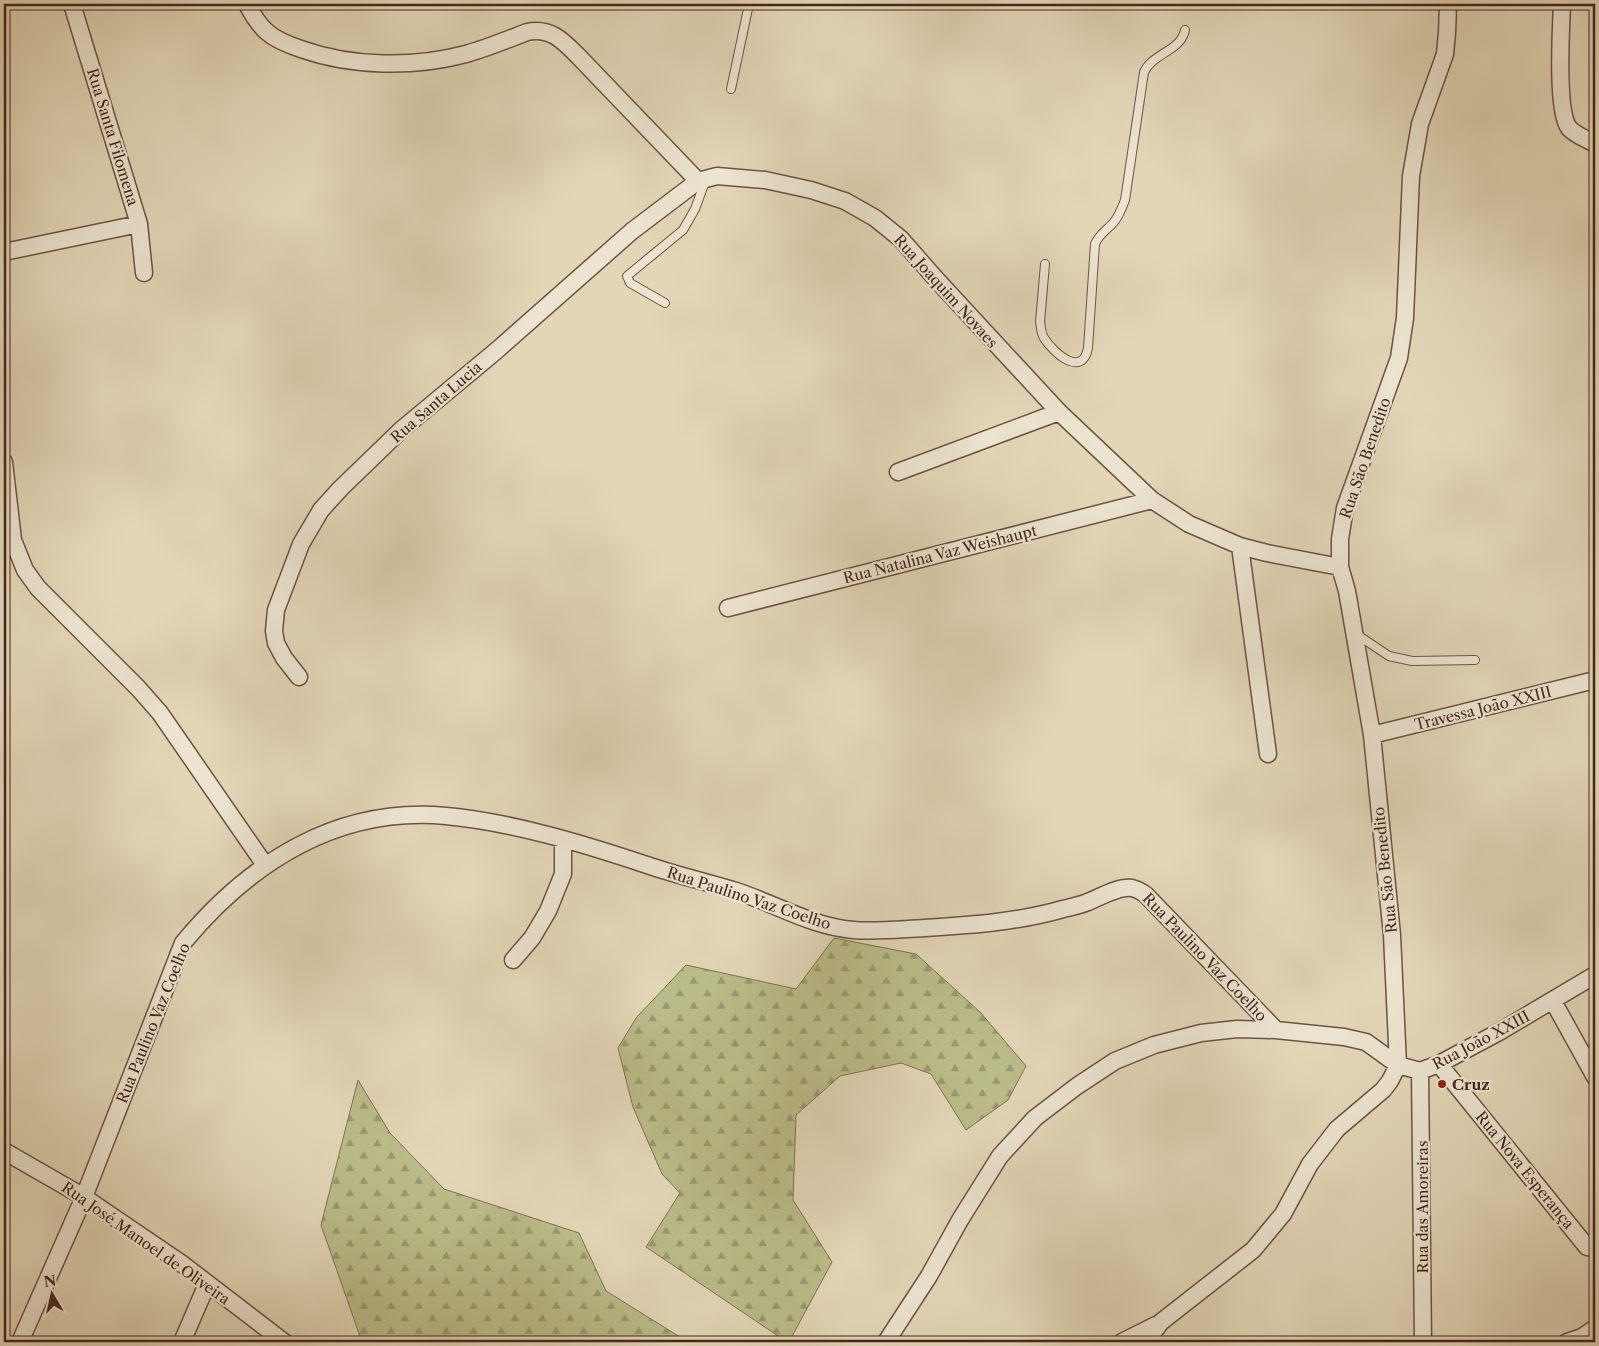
<svg xmlns="http://www.w3.org/2000/svg" width="1599" height="1346" viewBox="0 0 1599 1346" font-family="'Libre Caslon Text',serif">
  <defs>
    <pattern id="forest-firs" width="22" height="20" patternUnits="userSpaceOnUse" patternTransform="scale(1.25)"><rect width="22" height="20" fill="#babc89"/><path d="M5 1l3.5 6h-7zM16 11l3.5 6h-7z" fill="#99996f"/></pattern>
  </defs>
  <rect width="100%" height="100%" fill="#e2d6b7"/>
  <filter id="stains"><feTurbulence type="fractalNoise" baseFrequency=".004" numOctaves="4"/><feColorMatrix values="0 0 0 0 .2 0 0 0 0 .09 0 0 0 0 .02 0 0 0 .5 -.17"/></filter>
  <radialGradient id="worn" r=".72"><stop offset=".6" stop-color="#630" stop-opacity="0"/><stop offset="1" stop-color="#630" stop-opacity=".3"/></radialGradient>
  <path fill="url(#forest-firs)" stroke="#7f7253" d="M 834,938 L 916,954 L 980,1012 L 1026,1066 L 1008,1100 L 966,1130 L 931,1074 L 901,1063 L 840,1076 L 796,1115 L 793,1200 L 832,1262 L 789,1342 L 787,1342 L 646,1247 L 680,1193 L 662,1174 L 633,1107 L 618,1048 L 636,1018 L 686,965 L 796,989 Z
    M 358,1080 L 390,1133 L 444,1189 L 579,1233 L 606,1291 L 688,1342 L 362,1342 L 321,1225 Z"/>
  <g fill="none" stroke-linecap="round" stroke-linejoin="round">
    <defs>
      <path id="lane" d="M 731,89 L 749,4
        M 1045,264 L 1040,322 C 1041,327 1041,333 1044,338 C 1053,352 1082,379 1088,348 L 1095,244 C 1099,234 1107,230 1114,222 C 1119,216 1122,208 1125,200 L 1144,72 C 1153,53 1181,51 1185,30
        M 665,303 L 630,283 L 627,276 L 683,230 L 695,209 L 706,179
        M 1356,634 L 1389,656 L 1412,661 L 1475,660"/>
      <path id="street" d="M 72,4 L 139,224 L 144,273
        M 247,4 C 252,14 258,24 267,32 C 276,40 289,45 301,49 C 352,67 413,68 466,54 C 487,48 507,40 527,32 C 552,27 564,42 580,58 L 698,181 L 717,176 L 765,180 L 811,190 L 845,201 L 875,218 L 901,239 L 936,279 L 1059,412 L 1152,500 L 1189,524 L 1240,546 L 1267,553 L 1340,567
        M 1562,4 C 1561,28 1556,111 1569,128 C 1575,135 1587,139 1595,144
        M 4,252 L 139,224
        M 4,462 L 13,540 L 25,570 L 38,588 L 138,688 L 160,713 L 265,865
        M 898,472 L 1059,412
        M 1240,546 L 1268,754
        M 728,608 L 1152,500
        M 299,677 L 284,658 L 276,643 L 274,631 L 276,610 L 301,544 L 321,510 L 341,488 L 401,430 L 496,351 L 632,231 L 698,181
        M 1372,735 L 1595,680
        M 513,960 L 532,938 L 548,911 L 563,874 L 563,839
        M 1553,1001 L 1595,1077
        M 1439,1064 L 1587,1247 L 1595,1248
        M 1420,1071 L 1423,1342
        M 4,1151 L 84,1197 L 181,1263 L 284,1342
        M 20,1342 L 84,1197 L 183,943 C 250,862 338,806 446,816 C 512,822 584,844 647,865 C 676,875 707,882 736,891 C 776,904 810,926 853,930 C 877,932 902,929 925,928 C 972,925 1018,922 1063,909 C 1072,907 1080,905 1088,902 C 1100,897 1119,886 1132,888 C 1137,889 1142,892 1146,895 L 1276,1030
        M 182,1342 L 207,1284
        M 886,1342 L 929,1276 L 960,1220 L 1000,1156 L 1035,1118 L 1077,1086 L 1115,1061 L 1154,1045 L 1201,1033 L 1237,1029 L 1276,1030 L 1344,1037 L 1366,1042 L 1398,1065 L 1420,1071 L 1439,1064 L 1499,1032 L 1595,975
        M 1122,1342 L 1156,1325
        M 1146,1342 L 1161,1322 L 1253,1250 L 1283,1214 L 1310,1164 L 1337,1129 L 1383,1090 L 1390,1081 L 1398,1065 L 1392,935 L 1372,735 L 1347,591 L 1340,567 L 1340,539 L 1345,508 L 1399,358 L 1405,318 L 1411,176 L 1420,124 L 1445,54 L 1447,33 L 1448,4
        M 1567,1342 L 1582,1337 L 1595,1328"/>
    </defs>
    <use href="#lane" stroke="#6c5344" stroke-width="10"/>
    <use href="#street" stroke="#6c5344" stroke-width="19"/>
    <use href="#lane" stroke="#ece4d0" stroke-width="8"/>
    <use href="#street" stroke="#ece4d0" stroke-width="16"/>
  </g>
  <circle fill="#8f2418" stroke="#ece4d0" stroke-width="2" cx="1442" cy="1084" r="5"/>
  <g text-anchor="middle" dominant-baseline="central" stroke-width="4.5" stroke-linejoin="round" paint-order="stroke">
    <g font-size="15" fill="#44271d" stroke="#ece4d0">
      <text transform="translate(113 137) rotate(73)">Rua Santa Filomena</text>
      <text transform="translate(946 291) rotate(48)">Rua Joaquim Novaes</text>
      <text transform="translate(436 402) rotate(-41)">Rua Santa Lucia</text>
      <text transform="translate(1365 458) rotate(-71)">Rua São Benedito</text>
      <text transform="translate(940 554) rotate(-14)">Rua Natalina Vaz Weishaupt</text>
      <text transform="translate(1483 708) rotate(-14)">Travessa João XXIII</text>
      <text transform="translate(1385 870) rotate(-96)">Rua São Benedito</text>
      <text transform="translate(749 898) rotate(18)">Rua Paulino Vaz Coelho</text>
      <text transform="translate(1205 957) rotate(46)">Rua Paulino Vaz Coelho</text>
      <text transform="translate(153 1023) rotate(-68)">Rua Paulino Vaz Coelho</text>
      <text transform="translate(1481 1040) rotate(-28)">Rua João XXIII</text>
      <text transform="translate(1525 1170) rotate(51)">Rua Nova Esperança</text>
      <text transform="translate(1422 1207) rotate(-90)">Rua das Amoreiras</text>
      <text transform="translate(146 1243) rotate(35)">Rua José Manoel de Oliveira</text>
    </g>
    <g font-size="15" font-weight="bold" fill="#44271d" stroke="#ece4d0" text-anchor="start">
      <text x="1452" y="1084">Cruz</text>
    </g>
  </g>
  <rect width="1599" height="1346" fill="none" stroke="#e2d6b7" stroke-width="20"/>
  <rect x="5" y="5" width="1589" height="1336" fill="none" stroke="#44271d" stroke-width="2.5"/>
  <rect x="10" y="10" width="1579" height="1326" fill="none" stroke="#44271d"/>
  <g transform="translate(52 1294) rotate(351)" stroke="#ece4d0" stroke-width="4" paint-order="stroke">
  <path d="M0-4L9 19L0 12L-9 19Z" fill="#44271d"/>
  <text y="-8" font-size="14" font-weight="bold" text-anchor="middle" fill="#44271d">N</text>
  </g>
  <rect width="100%" height="100%" filter="url(#stains)"/>
  <rect width="100%" height="100%" fill="url(#worn)"/>
</svg>
